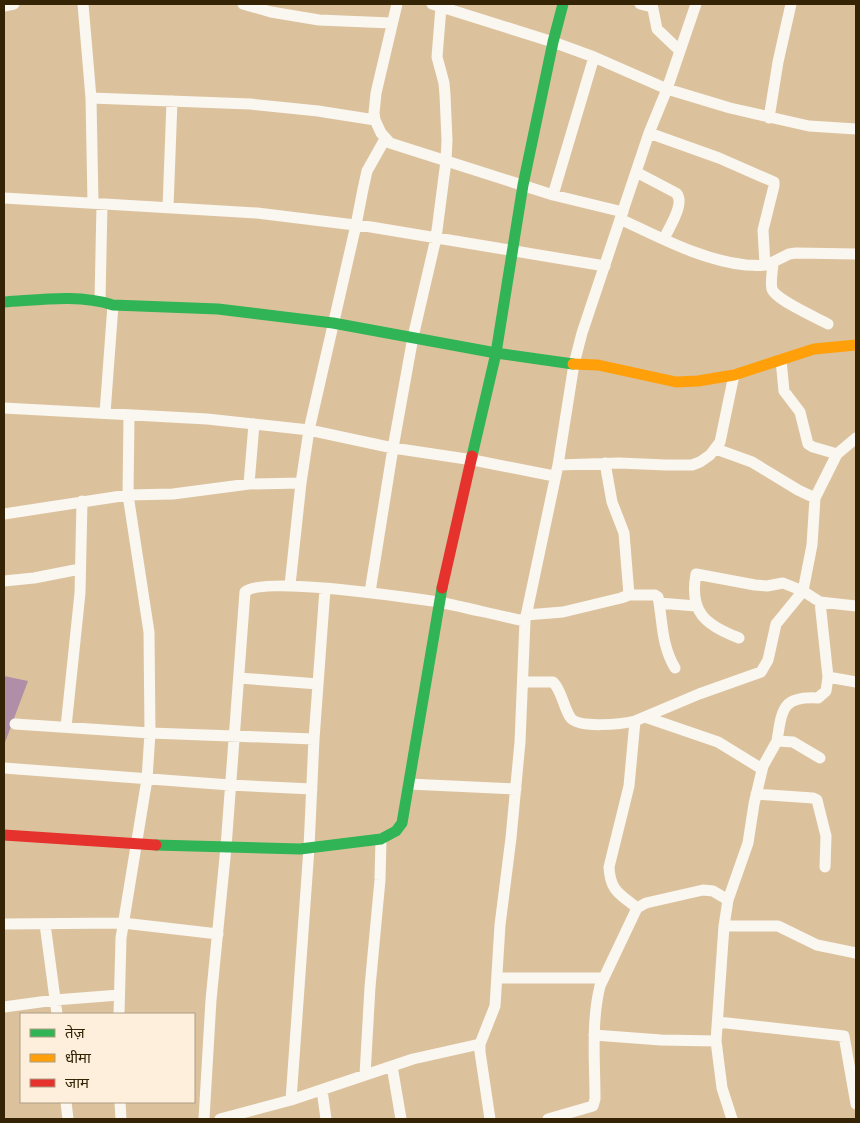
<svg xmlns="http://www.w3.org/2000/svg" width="860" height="1123" viewBox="0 0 860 1123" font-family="'Exo 2','Noto Sans Devanagari',sans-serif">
  <rect width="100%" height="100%" fill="#dbc29d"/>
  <path fill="#b08ea7" d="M 4,676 L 28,681 L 4,745 Z"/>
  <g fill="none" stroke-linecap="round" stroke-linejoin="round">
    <path stroke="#faf6f0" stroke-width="11" d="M 83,4 L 91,98 L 93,203
      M 243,4 L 271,12 L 319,20 L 391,23
      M 397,4 L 376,93 L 374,113 L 375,120 L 381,133 L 390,143 L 553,195 L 623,212
      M 432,4 L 553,42 L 594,57 L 667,89 L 730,108 L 809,126 L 856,129
      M 640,4 L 652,7
      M 652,4 L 657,29 L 679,50
      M 4,6 L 14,4
      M 91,98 L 250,104 L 318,111 L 375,120
      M 769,118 L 778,62 L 791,4
      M 636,172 L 676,193 C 686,203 669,227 664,239
      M 553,195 L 594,57
      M 4,198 L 257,213 L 371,227 L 605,266
      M 168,207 L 172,101
      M 620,219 C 661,238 701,260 746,265 C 753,265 759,266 765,265 L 763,230 L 774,186 L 774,182 L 719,158 L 649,133
      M 773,262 C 773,270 770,281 772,289 C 776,300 817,318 828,324
      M 767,265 L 789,254 L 796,253 L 856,254
      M 100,301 L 102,204
      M 781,360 L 784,391 L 800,412 L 808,444 L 813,447 L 837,454
      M 4,408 L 207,419 L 309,430 L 393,448 L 473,460 L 554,476
      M 105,413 L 113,305
      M 716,449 L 752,462 L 798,490 L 815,498
      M 558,465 L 619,463 L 666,465 L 692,465 L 700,462 L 710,455 L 720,442 L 734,375
      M 249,484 L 301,483
      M 4,514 L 128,495 L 173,494 L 249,484 L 254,424
      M 4,581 L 34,578 L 80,569
      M 290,585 L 301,483 L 309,430 L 356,225 L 363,189 L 367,171 L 385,139
      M 370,592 L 393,448 L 413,337 L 436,238 L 446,161 L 447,140 L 445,95 L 444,83 L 437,57 L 441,7
      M 629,595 L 655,595 L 658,597 C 663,623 661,644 675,668
      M 659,603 L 696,606
      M 526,615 L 563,612 L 621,598 L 629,595 L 624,533 L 612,502 L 605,463
      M 739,638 C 705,625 689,612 696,574 L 755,585 L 767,586 L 783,583 L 803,591 L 820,602 L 856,606
      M 828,677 L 856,682
      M 239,678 L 318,684
      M 523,682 L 553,682 C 562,691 563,706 570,717 C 577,729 623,724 635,721 L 629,786 L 609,867 C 610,891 620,894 637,908
      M 645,717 L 718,742 L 762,769
      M 635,721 L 699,694 L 761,672 L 768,660 L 776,624 L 803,591 L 812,545 L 815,498 L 837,454 L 856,438
      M 15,724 L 150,733 L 314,739
      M 66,727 L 80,593 L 82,501
      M 777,741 C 782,709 782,696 818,698 L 826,691 L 828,677 L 820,602
      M 4,768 L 230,785 L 312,789
      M 409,784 L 516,789
      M 756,794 L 813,798 L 817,800 L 826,836 L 825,867
      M 4,924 L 123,923 L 218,934
      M 45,924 L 57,1014
      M 724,926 L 778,926 L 817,945 L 856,953
      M 497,978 L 604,978
      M 4,1007 L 55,1000 L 119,995
      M 119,1014 L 121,938 L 147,779 L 150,733 L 149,632 L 128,495 L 129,416
      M 718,1022 L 844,1036 L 856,1104
      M 594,1035 L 661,1040 L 716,1041
      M 392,1066 L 401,1119
      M 365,1075 L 370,987 L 380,880 L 381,839
      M 322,1090 L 326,1119
      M 291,1100 L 309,848 L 314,739 L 325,589
      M 66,1102 L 68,1119
      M 120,1102 L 121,1119
      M 204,1119 L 211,1000 L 226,847 L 245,592 C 261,575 411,598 439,602 C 468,608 496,615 525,621
      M 220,1119 L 291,1100 L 413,1059 L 480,1044
      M 490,1119 L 480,1052 L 480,1044 L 495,1006 L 500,925 L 511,838 L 520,742 L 525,621 L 558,465 L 574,364 L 582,333 L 649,133 L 667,89 L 696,4
      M 548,1119 L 593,1106 L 595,1099 C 595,1062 591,1022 600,986 L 637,908 L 646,903 L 703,890 L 713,891 L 728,900
      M 732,1119 L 722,1088 L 716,1041 L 724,926 L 728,900 L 748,843 L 754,804 L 763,766 L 777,741 L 793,742 L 820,758"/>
    <path stroke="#30b455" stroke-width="11" d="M 4,302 C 40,300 78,294 113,305 L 218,309 L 333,323 L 496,353 L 573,364
      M 472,456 L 496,353 L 523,185 L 553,42 L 563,4
      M 156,845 L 300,849 L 381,839 L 396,831 L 402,823 L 442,588"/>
    <path stroke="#ff9f0a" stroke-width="11" d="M 573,364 L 598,365 L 676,382 L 698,381 L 734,375 L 814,349 L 856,345"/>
    <path stroke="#e5322d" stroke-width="11" d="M 442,588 L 472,456
      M 4,835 L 156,845"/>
  </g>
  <rect width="860" height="1123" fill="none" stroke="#342305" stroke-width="10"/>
  <rect x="20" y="1013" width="175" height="90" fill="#fdefdb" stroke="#ad9d85"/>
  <rect x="30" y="1029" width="25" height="8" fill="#30b455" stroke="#ad9d85"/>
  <text x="65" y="1038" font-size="15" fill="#342305">तेज़</text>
  <rect x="30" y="1054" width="25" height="8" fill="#ff9f0a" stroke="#ad9d85"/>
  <text x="65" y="1063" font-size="15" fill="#342305">धीमा</text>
  <rect x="30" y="1079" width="25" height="8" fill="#e5322d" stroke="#ad9d85"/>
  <text x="65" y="1088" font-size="15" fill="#342305">जाम</text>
</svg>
